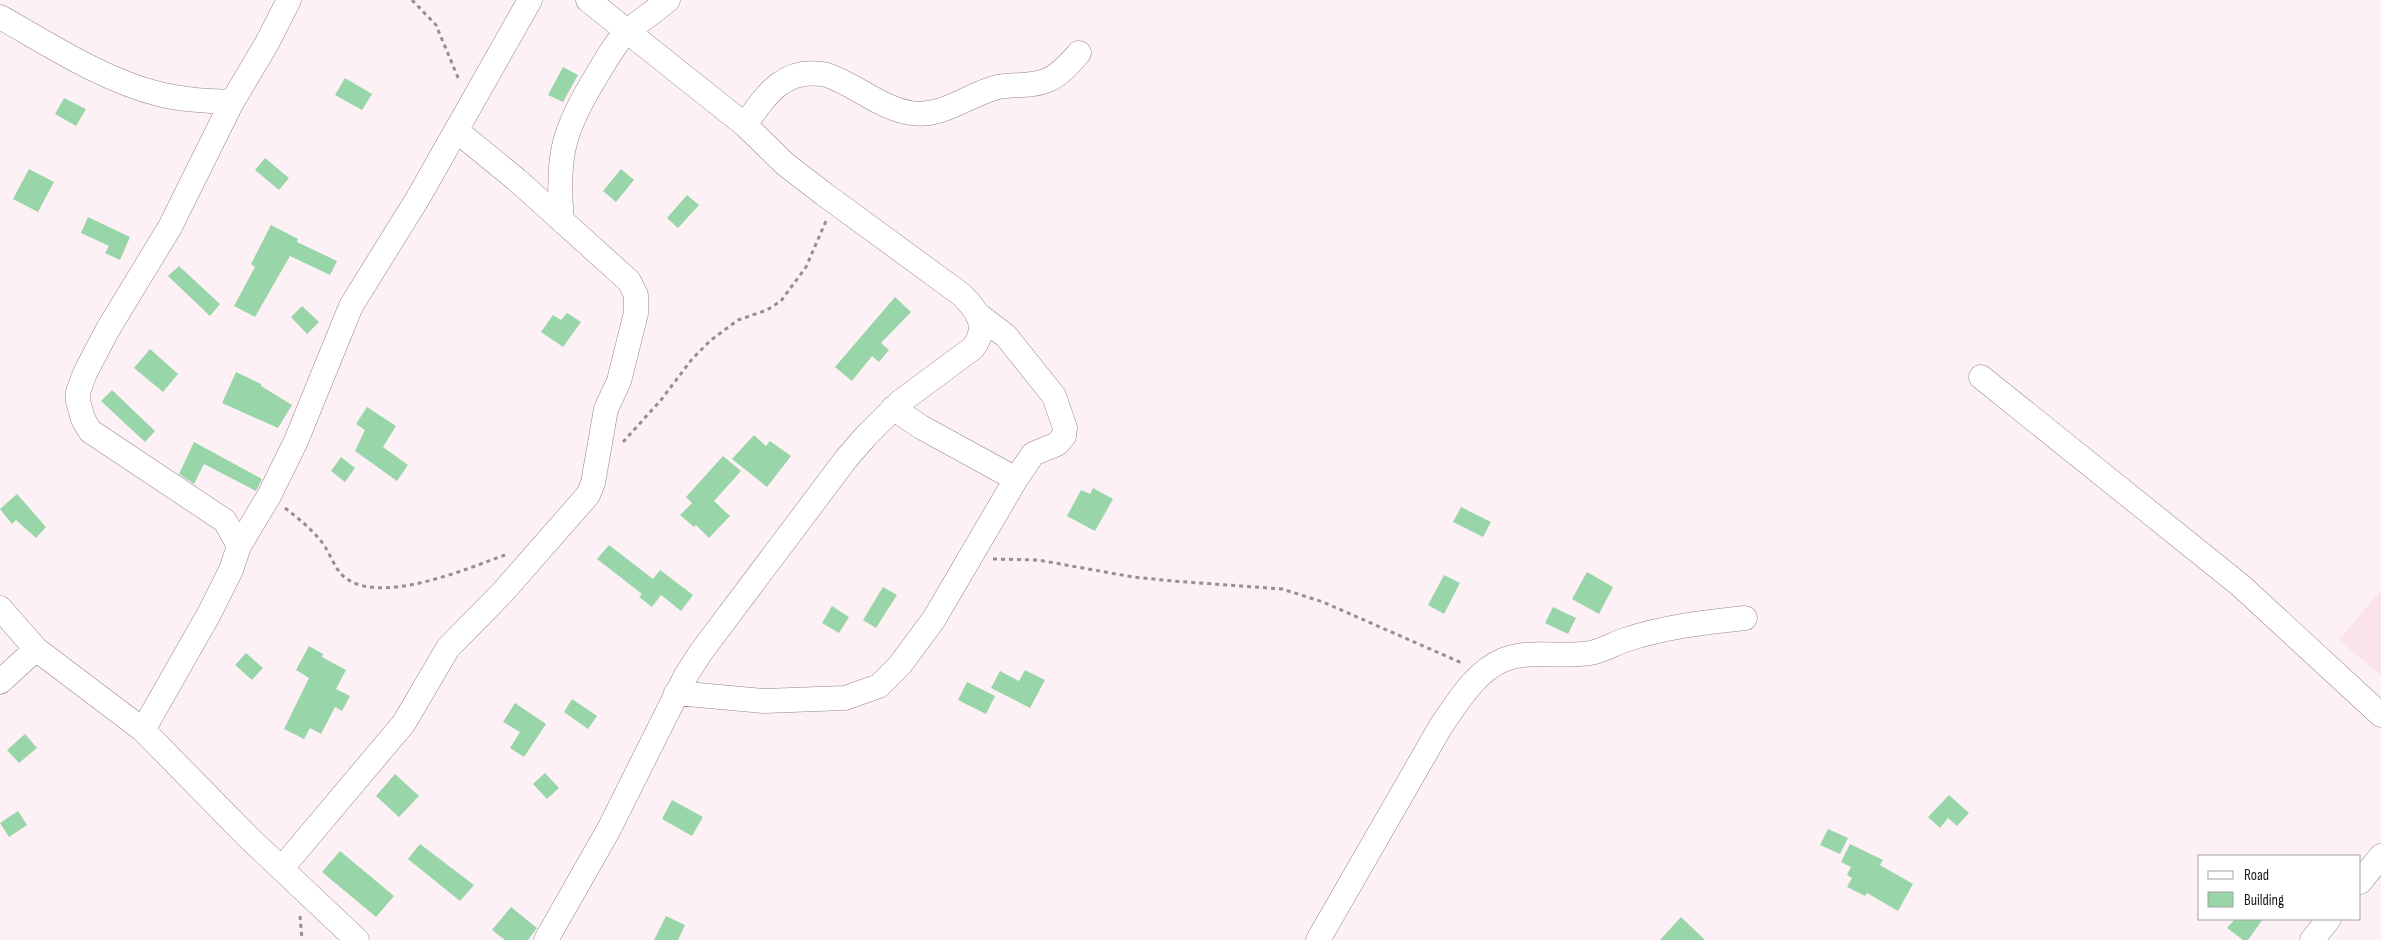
<svg xmlns="http://www.w3.org/2000/svg" width="2381" height="940" viewBox="0 0 2381 940" font-family="'Sofia Sans Condensed',sans-serif">
  <rect width="100%" height="100%" fill="#fef1f5"/>
  <path fill="#fbe3ea" d="M 2381,590 L 2381,675 L 2339,640 Z"/>
  <path fill="#98d5a9" d="M 563,67 L 578,75 L 563,102 L 548,95 Z
    M 345,78 L 372,94 L 362,110 L 335,95 Z
    M 64,98 L 86,109 L 76,126 L 55,114 Z
    M 265,158 L 289,178 L 279,190 L 255,170 Z
    M 29,169 L 54,182 L 38,212 L 13,199 Z
    M 621,169 L 634,180 L 616,202 L 603,191 Z
    M 687,195 L 699,205 L 678,228 L 667,218 Z
    M 88,217 L 130,237 L 120,260 L 105,253 L 109,246 L 81,233 Z
    M 271,225 L 298,239 L 297,242 L 337,261 L 330,275 L 290,256 L 255,317 L 234,306 L 255,267 L 251,264 Z
    M 179,266 L 220,304 L 210,316 L 168,276 Z
    M 895,297 L 911,312 L 881,343 L 889,350 L 879,362 L 872,356 L 852,381 L 835,367 Z
    M 302,306 L 319,322 L 307,334 L 291,317 Z
    M 567,313 L 581,322 L 563,347 L 541,332 L 553,315 L 561,320 Z
    M 150,349 L 178,374 L 163,392 L 134,368 Z
    M 236,372 L 261,384 L 261,386 L 292,405 L 278,428 L 222,403 Z
    M 112,390 L 155,431 L 145,442 L 101,401 Z
    M 367,407 L 396,426 L 383,447 L 408,465 L 397,481 L 355,451 L 365,430 L 356,424 Z
    M 754,435 L 766,446 L 770,441 L 791,456 L 767,487 L 732,459 Z
    M 194,442 L 262,479 L 256,491 L 204,464 L 194,484 L 179,474 Z
    M 723,456 L 741,471 L 714,501 L 730,516 L 709,538 L 696,525 L 694,527 L 680,515 L 692,503 L 686,497 Z
    M 341,457 L 355,468 L 345,482 L 331,471 Z
    M 1093,488 L 1113,499 L 1095,531 L 1067,516 L 1081,490 L 1090,494 Z
    M 17,494 L 46,527 L 36,538 L 16,520 L 12,524 L 0,509 Z
    M 1461,507 L 1491,522 L 1483,537 L 1453,522 Z
    M 609,545 L 653,579 L 660,570 L 693,595 L 681,611 L 661,595 L 652,607 L 639,597 L 642,594 L 597,559 Z
    M 1587,572 L 1613,587 L 1599,614 L 1572,599 Z
    M 1444,575 L 1460,583 L 1444,614 L 1428,605 Z
    M 883,587 L 897,595 L 876,628 L 863,620 Z
    M 832,606 L 849,617 L 839,633 L 822,623 Z
    M 1553,607 L 1576,618 L 1568,634 L 1545,623 Z
    M 309,646 L 323,654 L 322,657 L 346,670 L 336,689 L 350,696 L 342,711 L 335,707 L 321,734 L 310,728 L 304,739 L 284,729 L 309,678 L 296,670 Z
    M 246,653 L 263,668 L 252,680 L 235,665 Z
    M 1025,670 L 1045,680 L 1030,708 L 991,688 L 1000,671 L 1019,681 Z
    M 967,682 L 995,696 L 986,714 L 958,700 Z
    M 572,699 L 597,716 L 588,729 L 564,712 Z
    M 515,703 L 546,724 L 524,757 L 510,748 L 520,732 L 503,722 Z
    M 25,734 L 37,748 L 19,763 L 7,750 Z
    M 545,773 L 559,788 L 547,799 L 533,784 Z
    M 395,774 L 419,796 L 399,817 L 376,796 Z
    M 1949,795 L 1969,813 L 1957,826 L 1948,818 L 1940,828 L 1928,817 Z
    M 672,800 L 703,817 L 692,836 L 662,819 Z
    M 18,811 L 27,825 L 9,837 L 0,823 Z
    M 1828,829 L 1848,838 L 1840,854 L 1820,845 Z
    M 420,844 L 474,885 L 460,901 L 408,859 Z
    M 1850,844 L 1883,860 L 1880,865 L 1913,884 L 1898,911 L 1867,893 L 1865,896 L 1847,887 L 1852,878 L 1847,875 L 1851,867 L 1841,862 Z
    M 340,851 L 394,896 L 376,917 L 322,872 Z
    M 511,907 L 537,928 L 528,940 L 505,940 L 492,930 Z
    M 666,916 L 685,925 L 678,940 L 654,940 Z
    M 1681,917 L 1705,940 L 1660,940 Z
    M 2235,919 L 2263,919 L 2248,940 L 2243,940 L 2227,928 Z"/>
  <g fill="none" stroke-linecap="round" stroke-linejoin="round">
    <defs>
      <path id="minor" d="M 0,17 C 50,45 103,80 159,94 C 183,100 207,101 232,102
        M 745,125 C 766,95 784,66 827,75 C 856,85 880,108 911,113 C 943,118 969,94 998,87 C 1014,84 1032,87 1048,80 C 1060,75 1070,63 1079,53
        M 562,221 C 556,156 563,130 597,75 C 606,60 615,43 628,31 C 641,20 655,11 668,0
        M 1981,377 L 2240,585 L 2381,715
        M 893,408 L 921,427 L 1016,479
        M 239,546 L 269,496 L 296,441 L 351,306 L 418,198 L 530,0
        M 0,608 L 36,649 L 143,730 L 248,837 L 357,940
        M 0,682 L 36,649
        M 676,693 L 764,701 L 845,698 L 879,686 L 900,665 L 934,619 L 1016,479 L 1033,454 L 1057,444 L 1064,436 L 1065,428 L 1054,396 L 1006,336 L 980,316
        M 143,730 L 209,614 L 231,570 L 239,546 L 225,521 L 90,431 L 83,419 L 78,401 L 78,392 L 85,373 L 108,329 L 170,227 L 232,102 L 266,45 L 289,0
        M 282,868 L 404,723 L 448,648 L 502,593 L 588,495 L 593,483 L 606,409 L 619,381 L 636,313 L 636,295 L 629,281 L 517,180 L 457,131
        M 2360,882 L 2381,856
        M 546,940 L 609,829 L 685,677 L 701,652 L 846,459 L 866,436 L 900,402 L 973,348 C 989,327 978,311 962,295 L 824,194 L 785,164 L 745,125 L 588,0
        M 1318,940 L 1441,726 C 1457,703 1476,671 1503,660 C 1531,649 1561,658 1590,653 C 1603,651 1613,644 1625,640 C 1663,627 1706,622 1745,618
        M 2312,940 L 2329,919"/>
    </defs>
    <use href="#minor" stroke="#94868a" stroke-width="25"/>
    <path stroke="#988e92" stroke-width="3" stroke-dasharray="4 4" stroke-linecap="butt" d="M 412,0 L 436,25 L 459,80
      M 623,442 L 661,400 L 692,359 L 711,340 L 738,320 L 767,310 L 781,301 L 806,267 L 826,221
      M 285,508 C 299,519 313,530 324,545 C 330,554 334,566 341,574 C 375,609 468,568 505,555
      M 993,559 L 1038,560 L 1133,577 L 1173,581 L 1282,589 L 1323,602 L 1462,663
      M 300,916 L 302,940"/>
    <use href="#minor" stroke="#fff" stroke-width="24"/>
  </g>
  <rect x="2198" y="855" width="162" height="65" fill="#ffffff" stroke="#a4a2a3"/>
  <rect x="2208" y="871" width="25" height="8" fill="#ffffff" stroke="#a4a2a3"/>
  <text x="2244" y="880" font-size="15" fill="#1c1719">Road</text>
  <rect x="2208" y="892" width="25" height="15" fill="#98d5a9" stroke="#a4a2a3"/>
  <text x="2244" y="905" font-size="15" fill="#1c1719">Building</text>
</svg>
